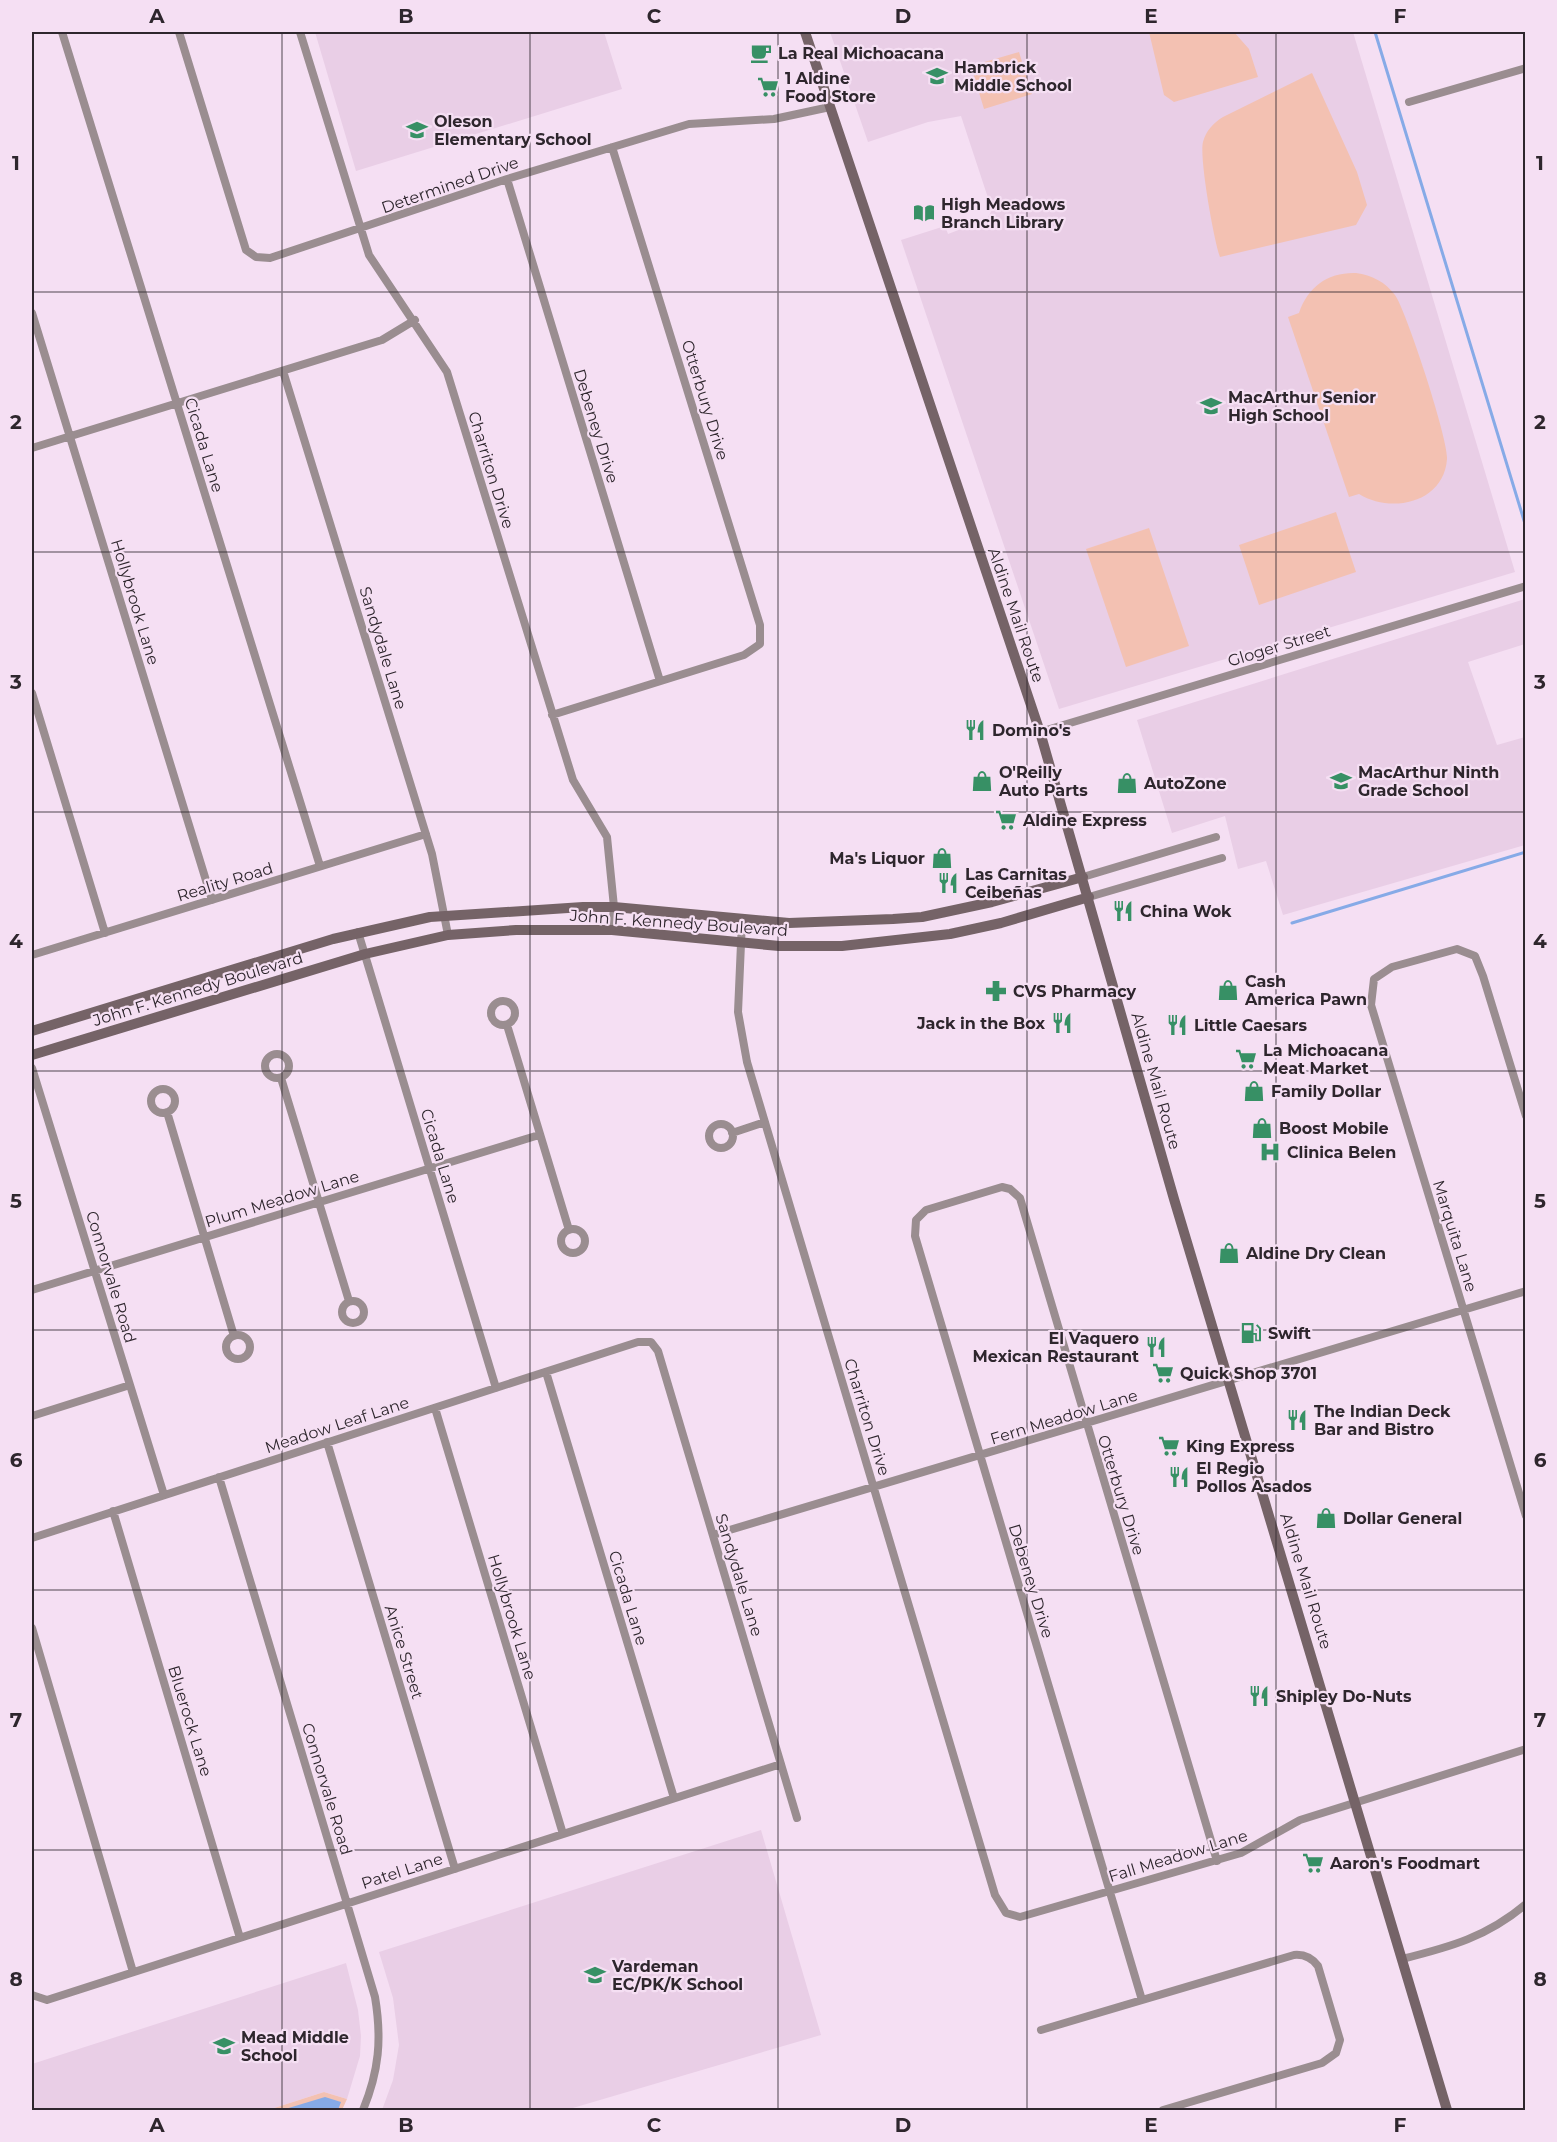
<svg xmlns="http://www.w3.org/2000/svg" width="1557" height="2142" viewBox="0 0 1557 2142" font-family="Montserrat,sans-serif">
  <rect width="100%" height="100%" fill="#f5dff3"/>
  <path fill="#e9cee6" d="M 315,32 L 604,32 L 622,89 L 356,171 Z
    M 830,32 L 1353,32 L 1515,572 L 1059,709 L 901,240 L 945,226 L 948,234 L 987,219 L 992,210 L 961,116 L 928,122 L 868,142 Z
    M 1525,599 L 1525,644 L 1468,662 L 1497,745 L 1525,737 L 1525,845 L 1283,915 L 1266,861 L 1238,869 L 1225,816 L 1172,833 L 1137,720 Z
    M 761,1830 L 821,2035 L 566,2110 L 382,2110 L 393,2080 L 399,2045 L 393,1998 L 379,1952 Z
    M 346,1963 L 358,2010 L 361,2036 L 360,2056 L 347,2099 L 324,2092 L 268,2110 L 32,2110 L 32,2064 Z"/>
  <path fill="#f3c1b2" d="M 1149,32 L 1234,32 L 1249,49 L 1258,77 L 1174,102 L 1164,95 Z
    M 1019,52 L 1032,94 L 984,109 L 971,66 Z
    M 1312,73 L 1357,172 L 1367,205 L 1356,225 L 1220,257 C 1214,241 1199,157 1203,142 C 1206,131 1213,123 1223,117 Z
    M 1356,273 C 1372,275 1385,282 1395,295 C 1406,310 1449,441 1447,459 C 1444,503 1391,514 1359,494 L 1349,497 L 1288,317 L 1299,313 C 1308,286 1329,272 1356,273 Z
    M 1336,512 L 1356,572 L 1259,605 L 1239,545 Z
    M 1149,528 L 1189,646 L 1126,667 L 1086,549 Z
    M 324,2092 L 347,2099 L 342,2110 L 268,2110 Z"/>
  <path fill="#86aae7" d="M 325,2097 L 341,2102 L 338,2110 L 282,2110 Z"/>
  <g fill="none" stroke-linecap="round" stroke-linejoin="round">
    <path stroke="#86aae7" stroke-width="3" d="M 1375,32 L 1526,527
      M 1292,923 L 1526,852"/>
    <path stroke="#9a8d90" stroke-width="8" d="M 62,32 L 320,866
      M 179,32 L 246,250 L 256,257 L 270,258 L 507,179 L 689,124 L 774,119 L 830,107
      M 300,32 L 369,255 L 447,372 L 573,780 L 607,837 L 614,907 L 612,930
      M 1409,102 L 1526,68
      M 507,179 L 660,681
      M 32,313 L 212,900
      M 283,371 L 432,854 L 448,935
      M 32,448 L 382,340 L 415,320
      M 32,693 L 105,933
      M 552,715 L 744,655 L 760,644 L 760,625 L 612,147
      M 1040,732 L 1526,586
      M 1083,877 L 1216,837
      M 1089,897 L 1222,858
      M 742,921 L 738,1012 L 747,1062 L 995,1895 L 1006,1913 L 1020,1917 L 1241,1853 L 1300,1820 L 1526,1749
      M 358,932 L 496,1388
      M 32,955 L 426,834
      M491 1013a12 12 0 1 1 24 0a12 12 0 1 1-24 0Z
      M 507,1025 L 569,1230
      M265 1066a12 12 0 1 1 24 0a12 12 0 1 1-24 0Z
      M 32,1068 L 164,1495
      M 281,1078 L 349,1301
      M151 1101a12 12 0 1 1 24 0a12 12 0 1 1-24 0Z
      M 167,1112 L 234,1336
      M 1526,1116 L 1483,976 L 1475,956 L 1457,949 L 1392,967 L 1374,979 L 1371,1005 L 1526,1516
      M709 1136a12 12 0 1 1 24 0a12 12 0 1 1-24 0Z
      M 732,1133 L 765,1122
      M561 1241a12 12 0 1 1 24 0a12 12 0 1 1-24 0Z
      M 32,1290 L 539,1135
      M342 1312a11 11 0 1 1 22 0a11 11 0 1 1-22 0Z
      M226 1347a12 12 0 1 1 24 0a12 12 0 1 1-24 0Z
      M 546,1372 L 674,1798
      M 435,1408 L 563,1834
      M 32,1416 L 130,1385
      M 327,1442 L 455,1869
      M 219,1477 L 375,1997 C 382,2039 379,2071 363,2110
      M 113,1511 L 240,1938
      M 713,1535 L 1526,1291
      M 32,1538 L 638,1342 L 651,1342 L 658,1351 L 797,1818
      M 32,1628 L 133,1972
      M 1402,1959 C 1450,1947 1487,1937 1526,1904
      M 32,1995 L 47,2000 L 781,1764
      M 1142,2000 L 915,1236 L 916,1220 L 926,1210 L 1002,1187 L 1010,1189 L 1020,1198 L 1217,1861
      M 1041,2030 L 1294,1955 C 1305,1954 1312,1958 1318,1966 L 1340,2040 L 1336,2053 L 1322,2063 L 1163,2110"/>
    <path stroke="#756367" stroke-width="10" d="M 805,32 L 1040,732 L 1174,1199 L 1447,2110
      M 32,1031 L 333,939 L 430,917 L 583,907 L 614,907 L 789,923 L 893,919 L 922,917 L 992,902 L 1083,877
      M 32,1055 L 365,954 L 448,935 L 516,930 L 612,930 L 779,946 L 842,946 L 950,934 L 1001,923 L 1089,897"/>
  </g>
  <path fill="none" stroke="#2e262d" stroke-width="1.5" stroke-opacity="0.55" d="M 282,32 L 282,2110M 530,32 L 530,2110M 778,32 L 778,2110M 1027,32 L 1027,2110M 1276,32 L 1276,2110M 32,292 L 1526,292M 32,552 L 1526,552M 32,812 L 1526,812M 32,1071 L 1526,1071M 32,1330 L 1526,1330M 32,1590 L 1526,1590M 32,1850 L 1526,1850"/>
  <defs>
    <symbol id="cafe-bare" viewBox="-9 -9 18 18"><path d="M-5.5-4.5H6V0H3Q3 3.5 0 3.5H-2.5Q-5.5 3.5-5.5 0ZM3-3.2v2h1.7v-2ZM-6 4.5H4V6H-6Z" fill="#379065" stroke="#f5dff3" stroke-width="2.5" paint-order="stroke"/></symbol>
    <symbol id="school-bare" viewBox="-9 -9 18 18"><path d="M0-5L7-2L0 1L-7-2ZM-4 1L0 2.5L4 1V4Q0 6-4 4Z" fill="#379065" stroke="#f5dff3" stroke-width="2.5" paint-order="stroke"/></symbol>
    <symbol id="supermarket-bare" viewBox="-9 -9 18 18"><path d="M-6-5.5h2.5l.6 2H6L4.5 2H-2.5L-4.4-4H-6ZM-1.5 3.2a1.3 1.3 0 1 0 .1 0ZM3 3.2a1.3 1.3 0 1 0 .1 0Z" fill="#379065" stroke="#f5dff3" stroke-width="2.5" paint-order="stroke"/></symbol>
    <symbol id="library-bare" viewBox="-9 -9 18 18"><path d="M-6-4Q-3-5.5-.7-3.5V5Q-3 3-6 4ZM6-4Q3-5.5 .7-3.5V5Q3 3 6 4Z" fill="#379065" stroke="#f5dff3" stroke-width="2.5" paint-order="stroke"/></symbol>
    <symbol id="restaurant-bare" viewBox="-9 -9 18 18"><path d="M-5-6h1v4h1v-4h1v4h1v-4h1v5L-1.5 .5V6h-2V.5L-5-1ZM5-6V6H3V1.5H1.5Q1.5-4 5-6Z" fill="#379065" stroke="#f5dff3" stroke-width="2.5" paint-order="stroke"/></symbol>
    <symbol id="shop-bare" viewBox="-9 -9 18 18"><path d="M-5-2.5h2.3a2.7 3.5 0 0 1 5.4 0H5L5.5 6h-11ZM-1.5-2.5h3a1.5 2.3 0 0 0-3 0Z" fill="#379065" stroke="#f5dff3" stroke-width="2.5" paint-order="stroke"/></symbol>
    <symbol id="pharmacy-bare" viewBox="-9 -9 18 18"><path d="M-2-6h4v4h4v4h-4v4h-4v-4h-4v-4h4Z" fill="#379065" stroke="#f5dff3" stroke-width="2.5" paint-order="stroke"/></symbol>
    <symbol id="hospital-bare" viewBox="-9 -9 18 18"><path d="M-5-5h3v3.5h4V-5h3V5h-3V1.5h-4V5h-3Z" fill="#379065" stroke="#f5dff3" stroke-width="2.5" paint-order="stroke"/></symbol>
    <symbol id="fuel-bare" viewBox="-9 -9 18 18"><path d="M-5.5-6h7V0h2V4h1.3V-2.5L3-4.5l.8-.8L6-3V5H2.5V1h-1V6h-7ZM-4.2-4.7v3.2H.2V-4.7Z" fill="#379065" stroke="#f5dff3" stroke-width="2.5" paint-order="stroke"/></symbol>
  </defs>
  <g fill-rule="evenodd">
    <use href="#cafe-bare" x="746" y="38" width="30" height="30"/>
    <use href="#school-bare" x="922" y="61" width="30" height="30"/>
    <use href="#supermarket-bare" x="753" y="72" width="30" height="30"/>
    <use href="#school-bare" x="402" y="115" width="30" height="30"/>
    <use href="#library-bare" x="909" y="198" width="30" height="30"/>
    <use href="#school-bare" x="1196" y="391" width="30" height="30"/>
    <use href="#restaurant-bare" x="960" y="715" width="30" height="30"/>
    <use href="#shop-bare" x="967" y="766" width="30" height="30"/>
    <use href="#school-bare" x="1326" y="766" width="30" height="30"/>
    <use href="#shop-bare" x="1112" y="768" width="30" height="30"/>
    <use href="#supermarket-bare" x="991" y="805" width="30" height="30"/>
    <use href="#shop-bare" x="927" y="843" width="30" height="30"/>
    <use href="#restaurant-bare" x="933" y="868" width="30" height="30"/>
    <use href="#restaurant-bare" x="1108" y="896" width="30" height="30"/>
    <use href="#shop-bare" x="1213" y="975" width="30" height="30"/>
    <use href="#pharmacy-bare" x="981" y="976" width="30" height="30"/>
    <use href="#restaurant-bare" x="1047" y="1008" width="30" height="30"/>
    <use href="#restaurant-bare" x="1162" y="1010" width="30" height="30"/>
    <use href="#supermarket-bare" x="1231" y="1044" width="30" height="30"/>
    <use href="#shop-bare" x="1239" y="1076" width="30" height="30"/>
    <use href="#shop-bare" x="1247" y="1113" width="30" height="30"/>
    <use href="#hospital-bare" x="1255" y="1137" width="30" height="30"/>
    <use href="#shop-bare" x="1214" y="1238" width="30" height="30"/>
    <use href="#fuel-bare" x="1236" y="1318" width="30" height="30"/>
    <use href="#restaurant-bare" x="1141" y="1332" width="30" height="30"/>
    <use href="#supermarket-bare" x="1148" y="1358" width="30" height="30"/>
    <use href="#restaurant-bare" x="1282" y="1405" width="30" height="30"/>
    <use href="#supermarket-bare" x="1154" y="1431" width="30" height="30"/>
    <use href="#restaurant-bare" x="1164" y="1462" width="30" height="30"/>
    <use href="#shop-bare" x="1311" y="1503" width="30" height="30"/>
    <use href="#restaurant-bare" x="1244" y="1681" width="30" height="30"/>
    <use href="#supermarket-bare" x="1298" y="1848" width="30" height="30"/>
    <use href="#school-bare" x="580" y="1960" width="30" height="30"/>
    <use href="#school-bare" x="209" y="2031" width="30" height="30"/>
  </g>
  <g text-anchor="middle" dominant-baseline="central" stroke-width="4.5" stroke-linejoin="round" paint-order="stroke">
    <g font-size="16" font-weight="bold" fill="#2e262d" stroke="#f5dff3" text-anchor="start">
      <text x="778" y="53">La Real Michoacana</text>
      <text x="954" y="67">Hambrick<tspan x="954" dy="18">Middle School</tspan></text>
      <text x="785" y="78">1 Aldine<tspan x="785" dy="18">Food Store</tspan></text>
      <text x="434" y="121">Oleson<tspan x="434" dy="18">Elementary School</tspan></text>
      <text x="941" y="204">High Meadows<tspan x="941" dy="18">Branch Library</tspan></text>
      <text x="1228" y="397">MacArthur Senior<tspan x="1228" dy="18">High School</tspan></text>
      <text x="992" y="730">Domino's</text>
      <text x="999" y="772">O'Reilly<tspan x="999" dy="18">Auto Parts</tspan></text>
      <text x="1358" y="772">MacArthur Ninth<tspan x="1358" dy="18">Grade School</tspan></text>
      <text x="1144" y="783">AutoZone</text>
      <text x="1023" y="820">Aldine Express</text>
      <text x="925" y="858" text-anchor="end">Ma's Liquor</text>
      <text x="965" y="874">Las Carnitas<tspan x="965" dy="18">Ceibeñas</tspan></text>
      <text x="1140" y="911">China Wok</text>
      <text x="1245" y="981">Cash<tspan x="1245" dy="18">America Pawn</tspan></text>
      <text x="1013" y="991">CVS Pharmacy</text>
      <text x="1045" y="1023" text-anchor="end">Jack in the Box</text>
      <text x="1194" y="1025">Little Caesars</text>
      <text x="1263" y="1050">La Michoacana<tspan x="1263" dy="18">Meat Market</tspan></text>
      <text x="1271" y="1091">Family Dollar</text>
      <text x="1279" y="1128">Boost Mobile</text>
      <text x="1287" y="1152">Clinica Belen</text>
      <text x="1246" y="1253">Aldine Dry Clean</text>
      <text x="1268" y="1333">Swift</text>
      <text x="1139" y="1338" text-anchor="end">El Vaquero<tspan x="1139" dy="18">Mexican Restaurant</tspan></text>
      <text x="1180" y="1373">Quick Shop 3701</text>
      <text x="1314" y="1411">The Indian Deck<tspan x="1314" dy="18">Bar and Bistro</tspan></text>
      <text x="1186" y="1446">King Express</text>
      <text x="1196" y="1468">El Regio<tspan x="1196" dy="18">Pollos Asados</tspan></text>
      <text x="1343" y="1518">Dollar General</text>
      <text x="1276" y="1696">Shipley Do-Nuts</text>
      <text x="1330" y="1863">Aaron's Foodmart</text>
      <text x="612" y="1966">Vardeman<tspan x="612" dy="18">EC/PK/K School</tspan></text>
      <text x="241" y="2037">Mead Middle<tspan x="241" dy="18">School</tspan></text>
    </g>
    <g font-size="16" fill="#2e262d" stroke="#f5dff3">
      <text transform="translate(450 185) rotate(-19)">Determined Drive</text>
      <text transform="translate(705 400) rotate(73)">Otterbury Drive</text>
      <text transform="translate(596 426) rotate(73)">Debeney Drive</text>
      <text transform="translate(204 445) rotate(73)">Cicada Lane</text>
      <text transform="translate(491 470) rotate(73)">Charriton Drive</text>
      <text transform="translate(135 602) rotate(73)">Hollybrook Lane</text>
      <text transform="translate(1016 615) rotate(71)">Aldine Mail Route</text>
      <text transform="translate(1279 646) rotate(-17)">Gloger Street</text>
      <text transform="translate(383 648) rotate(73)">Sandydale Lane</text>
      <text transform="translate(225 882) rotate(-17)">Reality Road</text>
      <text transform="translate(679 923) rotate(4)">John F. Kennedy Boulevard</text>
      <text transform="translate(198 989) rotate(-17)">John F. Kennedy Boulevard</text>
      <text transform="translate(1156 1081) rotate(74)">Aldine Mail Route</text>
      <text transform="translate(440 1156) rotate(73)">Cicada Lane</text>
      <text transform="translate(282 1199) rotate(-17)">Plum Meadow Lane</text>
      <text transform="translate(1455 1236) rotate(73)">Marquita Lane</text>
      <text transform="translate(111 1277) rotate(73)">Connorvale Road</text>
      <text transform="translate(867 1417) rotate(73)">Charriton Drive</text>
      <text transform="translate(1064 1417) rotate(-17)">Fern Meadow Lane</text>
      <text transform="translate(337 1425) rotate(-18)">Meadow Leaf Lane</text>
      <text transform="translate(1121 1495) rotate(73)">Otterbury Drive</text>
      <text transform="translate(739 1575) rotate(73)">Sandydale Lane</text>
      <text transform="translate(1031 1581) rotate(73)">Debeney Drive</text>
      <text transform="translate(1306 1581) rotate(73)">Aldine Mail Route</text>
      <text transform="translate(628 1598) rotate(73)">Cicada Lane</text>
      <text transform="translate(512 1617) rotate(73)">Hollybrook Lane</text>
      <text transform="translate(404 1652) rotate(73)">Anice Street</text>
      <text transform="translate(190 1721) rotate(73)">Bluerock Lane</text>
      <text transform="translate(327 1789) rotate(73)">Connorvale Road</text>
      <text transform="translate(1178 1856) rotate(-17)">Fall Meadow Lane</text>
      <text transform="translate(402 1871) rotate(-18)">Patel Lane</text>
    </g>
  </g>
  <rect width="1557" height="2142" fill="none" stroke="#f5dff3" stroke-width="66"/>
  <rect x="33" y="33" width="1491" height="2076" fill="none" stroke="#2e262d" stroke-width="2"/>
  <g font-size="20" text-anchor="middle" font-weight="bold" fill="#2e262d">
    <text x="157" y="23">A</text>
    <text x="406" y="23">B</text>
    <text x="654" y="23">C</text>
    <text x="903" y="23">D</text>
    <text x="1151" y="23">E</text>
    <text x="1400" y="23">F</text>
    <text x="16" y="170">1</text>
    <text x="1540" y="170">1</text>
    <text x="16" y="429">2</text>
    <text x="1540" y="429">2</text>
    <text x="16" y="689">3</text>
    <text x="1540" y="689">3</text>
    <text x="16" y="948">4</text>
    <text x="1540" y="948">4</text>
    <text x="16" y="1208">5</text>
    <text x="1540" y="1208">5</text>
    <text x="16" y="1467">6</text>
    <text x="1540" y="1467">6</text>
    <text x="16" y="1727">7</text>
    <text x="1540" y="1727">7</text>
    <text x="16" y="1986">8</text>
    <text x="1540" y="1986">8</text>
    <text x="157" y="2132">A</text>
    <text x="406" y="2132">B</text>
    <text x="654" y="2132">C</text>
    <text x="903" y="2132">D</text>
    <text x="1151" y="2132">E</text>
    <text x="1400" y="2132">F</text>
  </g>
</svg>
